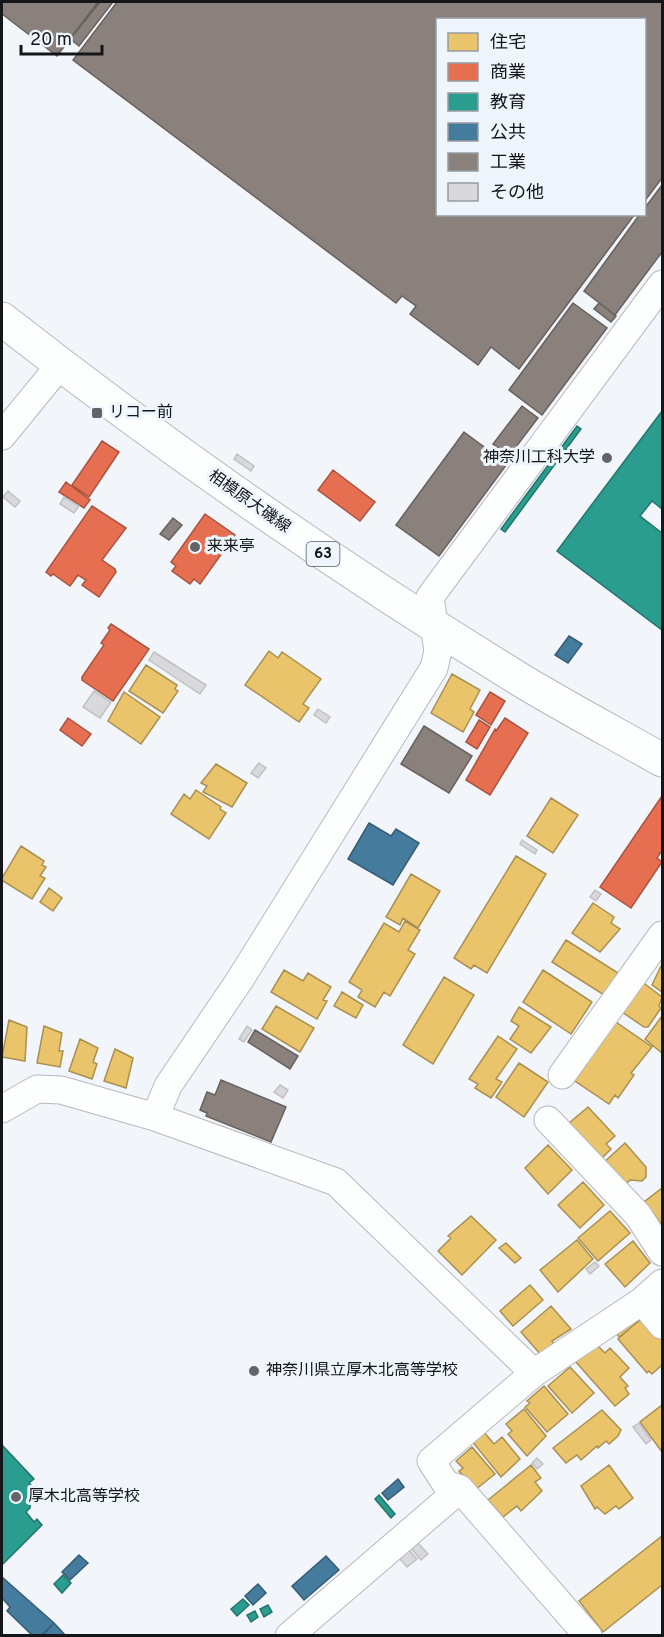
<svg xmlns="http://www.w3.org/2000/svg" width="664" height="1637" viewBox="0 0 664 1637" font-family="Overpass,'Noto Sans JP',sans-serif">
  <rect width="100%" height="100%" fill="#f2f5fa"/>
  <path fill="#e9c46a" stroke="#a99052" stroke-width="1.5" d="M 269,651 L 278,658 L 282,652 L 321,679 L 303,704 L 309,708 L 299,722 L 245,685 Z
    M 146,665 L 177,685 L 175,689 L 178,691 L 163,713 L 129,691 Z
    M 452,674 L 480,690 L 470,709 L 474,712 L 463,732 L 431,713 Z
    M 124,692 L 160,717 L 141,744 L 108,721 Z
    M 216,764 L 247,783 L 232,807 L 203,792 L 207,786 L 201,783 Z
    M 196,790 L 221,807 L 220,809 L 226,813 L 209,839 L 171,814 L 184,794 L 190,799 Z
    M 551,798 L 578,815 L 553,853 L 527,836 Z
    M 21,846 L 44,861 L 42,865 L 46,867 L 40,876 L 45,878 L 32,899 L 3,881 L 2,878 Z
    M 516,856 L 546,874 L 487,973 L 474,965 L 471,969 L 454,958 Z
    M 411,874 L 440,891 L 418,928 L 403,918 L 400,925 L 386,917 Z
    M 49,888 L 62,898 L 53,911 L 40,902 Z
    M 593,903 L 614,917 L 611,923 L 620,929 L 600,952 L 572,933 Z
    M 405,921 L 420,930 L 408,950 L 415,954 L 390,996 L 384,992 L 375,1007 L 358,997 L 362,990 L 349,982 L 384,923 L 399,932 Z
    M 566,940 L 618,973 L 604,995 L 552,962 Z
    M 662,964 L 662,992 L 652,985 Z
    M 284,970 L 303,981 L 308,973 L 331,987 L 323,1000 L 327,1001 L 317,1019 L 271,992 Z
    M 543,970 L 592,1002 L 571,1034 L 523,1002 Z
    M 444,977 L 474,995 L 433,1064 L 403,1045 Z
    M 641,981 L 662,997 L 659,1006 L 661,1008 L 648,1027 L 644,1027 L 622,1012 Z
    M 342,992 L 363,1005 L 356,1018 L 334,1006 Z
    M 276,1006 L 314,1028 L 300,1052 L 262,1029 Z
    M 519,1007 L 551,1027 L 531,1053 L 510,1039 L 519,1026 L 511,1021 Z
    M 662,1016 L 662,1053 L 645,1039 Z
    M 9,1020 L 27,1027 L 25,1061 L 2,1057 Z
    M 613,1020 L 652,1047 L 631,1073 L 634,1075 L 618,1098 L 615,1095 L 609,1104 L 572,1079 Z
    M 44,1026 L 62,1033 L 59,1051 L 63,1051 L 60,1067 L 37,1063 Z
    M 498,1036 L 517,1049 L 496,1079 L 502,1082 L 491,1098 L 475,1088 L 478,1084 L 469,1079 Z
    M 80,1039 L 98,1048 L 93,1062 L 97,1064 L 92,1079 L 69,1071 Z
    M 115,1049 L 133,1058 L 126,1088 L 104,1081 Z
    M 519,1063 L 548,1082 L 524,1117 L 496,1097 Z
    M 588,1107 L 615,1136 L 606,1144 L 611,1149 L 598,1162 L 569,1123 Z
    M 625,1143 L 646,1167 L 646,1177 L 642,1181 L 630,1180 L 625,1185 L 602,1164 Z
    M 548,1145 L 572,1170 L 548,1194 L 525,1168 Z
    M 583,1182 L 604,1205 L 580,1228 L 558,1205 Z
    M 662,1188 L 662,1225 L 644,1202 Z
    M 610,1211 L 630,1233 L 598,1261 L 578,1238 Z
    M 471,1216 L 496,1240 L 462,1275 L 438,1251 L 451,1238 L 448,1236 Z
    M 577,1240 L 593,1259 L 558,1292 L 540,1270 Z
    M 633,1241 L 650,1263 L 625,1287 L 605,1264 Z
    M 506,1243 L 521,1258 L 515,1263 L 499,1248 Z
    M 530,1285 L 543,1300 L 513,1326 L 500,1311 Z
    M 551,1306 L 571,1329 L 552,1341 L 554,1344 L 541,1355 L 521,1332 Z
    M 636,1314 L 640,1320 L 619,1337 L 614,1330 Z
    M 644,1316 L 662,1337 L 662,1365 L 652,1374 L 649,1371 L 647,1373 L 618,1339 Z
    M 595,1343 L 605,1353 L 610,1348 L 629,1368 L 620,1377 L 628,1386 L 625,1388 L 629,1394 L 615,1406 L 575,1361 Z
    M 570,1367 L 594,1393 L 572,1413 L 548,1386 Z
    M 544,1386 L 568,1414 L 547,1432 L 525,1407 L 530,1403 L 527,1401 Z
    M 662,1405 L 662,1452 L 640,1422 Z
    M 524,1409 L 546,1436 L 527,1456 L 508,1434 L 512,1431 L 506,1424 Z
    M 602,1410 L 621,1430 L 618,1436 L 609,1444 L 606,1441 L 598,1448 L 597,1446 L 581,1460 L 577,1455 L 566,1463 L 553,1448 Z
    M 483,1431 L 494,1444 L 502,1437 L 520,1459 L 501,1477 L 471,1440 Z
    M 472,1447 L 495,1474 L 475,1490 L 459,1471 L 463,1468 L 456,1461 Z
    M 531,1465 L 541,1478 L 535,1482 L 542,1491 L 521,1511 L 517,1506 L 503,1517 L 488,1500 Z
    M 609,1465 L 633,1498 L 619,1509 L 616,1506 L 605,1514 L 597,1507 L 595,1509 L 581,1486 Z
    M 662,1536 L 662,1585 L 603,1632 L 579,1601 Z"/>
  <path fill="#e76f51" stroke="#a85440" stroke-width="1.5" d="M 102,441 L 119,452 L 89,497 L 72,485 Z
    M 333,470 L 375,502 L 360,521 L 318,490 Z
    M 66,482 L 90,500 L 84,508 L 59,492 Z
    M 92,506 L 126,528 L 102,560 L 115,569 L 116,572 L 99,597 L 82,585 L 86,580 L 78,575 L 70,586 L 53,574 L 51,576 L 46,572 Z
    M 205,514 L 235,535 L 200,584 L 194,579 L 190,584 L 172,571 L 176,566 L 171,562 Z
    M 111,624 L 149,649 L 113,701 L 82,680 L 82,677 L 104,645 L 101,643 L 110,630 L 108,628 Z
    M 490,692 L 505,701 L 491,725 L 476,715 Z
    M 68,718 L 91,734 L 82,746 L 60,730 Z
    M 505,718 L 528,733 L 490,795 L 466,780 L 495,729 L 496,731 Z
    M 479,720 L 490,727 L 477,749 L 466,742 Z
    M 662,796 L 662,850 L 657,858 L 662,862 L 631,908 L 600,887 Z"/>
  <path fill="#2a9d8f" stroke="#23746c" stroke-width="1.5" d="M 662,411 L 662,509 L 652,501 L 640,516 L 662,533 L 662,630 L 557,551 Z
    M 577,426 L 581,429 L 505,532 L 501,529 Z
    M 2,1445 L 34,1479 L 29,1483 L 31,1485 L 30,1508 L 26,1512 L 34,1522 L 37,1519 L 42,1525 L 2,1565 Z
    M 379,1495 L 395,1514 L 391,1518 L 375,1499 Z
    M 63,1575 L 71,1583 L 62,1593 L 54,1584 Z
    M 243,1599 L 249,1605 L 237,1616 L 231,1609 Z
    M 268,1605 L 272,1612 L 264,1617 L 260,1609 Z
    M 255,1611 L 258,1617 L 251,1622 L 247,1615 Z"/>
  <path fill="#457b9d" stroke="#365d75" stroke-width="1.5" d="M 569,636 L 582,644 L 568,663 L 555,655 Z
    M 369,823 L 391,836 L 396,829 L 419,843 L 393,885 L 348,859 Z
    M 398,1479 L 404,1487 L 388,1500 L 382,1493 Z
    M 79,1555 L 88,1563 L 70,1580 L 62,1572 Z
    M 326,1556 L 339,1570 L 304,1600 L 292,1586 Z
    M 2,1577 L 54,1623 L 41,1636 L 33,1636 L 7,1611 L 10,1607 L 2,1598 Z
    M 258,1584 L 266,1593 L 253,1605 L 245,1596 Z
    M 54,1623 L 66,1636 L 42,1636 Z"/>
  <path fill="#8a817c" stroke="#67615e" stroke-width="1.5" d="M 2,2 L 98,2 L 57,56 L 2,14 Z
    M 100,2 L 113,2 L 79,46 L 70,39 Z
    M 117,2 L 662,2 L 662,178 L 644,202 L 644,20 L 438,20 L 438,214 L 635,214 L 519,369 L 491,347 L 478,365 L 410,314 L 416,306 L 402,296 L 396,303 L 73,60 Z
    M 662,185 L 662,252 L 615,315 L 584,291 L 640,214 L 644,214 L 644,209 Z
    M 573,303 L 607,328 L 542,415 L 509,390 Z
    M 599,303 L 616,316 L 611,322 L 594,309 Z
    M 522,406 L 538,418 L 509,456 L 493,444 Z
    M 464,432 L 507,464 L 439,556 L 396,525 Z
    M 173,518 L 182,525 L 169,540 L 160,534 Z
    M 424,726 L 472,756 L 449,793 L 401,764 Z
    M 255,1030 L 298,1056 L 290,1069 L 248,1042 Z
    M 221,1080 L 286,1107 L 271,1142 L 206,1116 L 207,1113 L 200,1110 L 207,1092 L 215,1095 Z"/>
  <path fill="#d9d9dc" stroke="#c0c1c4" stroke-width="1.5" d="M 237,454 L 254,466 L 251,471 L 234,459 Z
    M 8,491 L 20,501 L 15,507 L 3,497 Z
    M 64,497 L 79,506 L 74,513 L 60,504 Z
    M 154,652 L 206,685 L 200,694 L 149,660 Z
    M 94,691 L 111,702 L 100,718 L 83,707 Z
    M 318,709 L 330,717 L 326,723 L 314,715 Z
    M 259,763 L 266,768 L 258,778 L 251,773 Z
    M 522,840 L 537,850 L 535,854 L 520,844 Z
    M 595,890 L 601,894 L 596,901 L 590,897 Z
    M 247,1026 L 252,1030 L 244,1042 L 239,1039 Z
    M 280,1085 L 288,1090 L 283,1098 L 274,1092 Z
    M 595,1262 L 599,1266 L 590,1274 L 586,1269 Z
    M 639,1423 L 651,1440 L 646,1444 L 633,1427 Z
    M 537,1458 L 543,1464 L 537,1469 L 532,1463 Z
    M 417,1542 L 428,1554 L 421,1560 L 411,1548 Z
    M 409,1550 L 417,1559 L 407,1567 L 399,1558 Z"/>
  <g fill="none" stroke-linecap="round" stroke-linejoin="round">
    <defs>
      <path id="street" d="M 2,436 L 60,365
        M 562,1075 L 662,935
        M 2,1109 L 37,1089 L 61,1090 L 155,1117 L 336,1182 L 534,1373 L 431,1461 L 446,1484 L 460,1489 L 588,1636
        M 155,1117 L 168,1086 L 241,978 L 434,668 L 438,651 L 430,597 L 662,284
        M 548,1120 L 638,1215 L 662,1252
        M 662,1283 L 642,1301 L 662,1325
        M 534,1373 L 642,1301
        M 289,1636 L 460,1489"/>
      <path id="primary" d="M 2,319 C 169,450 343,571 524,682 C 569,709 616,734 662,760"/>
    </defs>
    <use href="#street" stroke="#b7b9bd" stroke-width="29"/>
    <use href="#primary" stroke="#b7b9bd" stroke-width="35"/>
    <use href="#street" stroke="#fdfefe" stroke-width="27"/>
    <use href="#primary" stroke="#fdfefe" stroke-width="33"/>
  </g>
  <g fill="#626468" stroke="#eef5fd" stroke-width="2">
    <rect x="91" y="407" width="12" height="12" rx="3"/>
    <circle cx="607" cy="458" r="6"/>
    <circle cx="195" cy="547" r="6"/>
    <circle cx="254" cy="1371" r="6"/>
    <circle cx="16" cy="1497" r="6"/>
  </g>
  <g text-anchor="middle" dominant-baseline="central" stroke-width="6" stroke-linejoin="round" paint-order="stroke">
    <rect fill="#eef5fd" stroke="#55595d" stroke-width="1.5" x="306.5" y="542" width="33" height="24" rx="4.5"/>
    <g font-size="15" font-weight="bold" fill="#141619">
      <text x="323" y="554">63</text>
    </g>
    <g font-size="16" fill="#141619" stroke="#eef5fd" text-anchor="start">
      <text x="109" y="413">リコー前</text>
      <text x="595" y="458" text-anchor="end">神奈川工科大学</text>
      <text x="207" y="547">来来亭</text>
      <text x="266" y="1371">神奈川県立厚木北高等学校</text>
      <text x="28" y="1497">厚木北高等学校</text>
    </g>
    <g font-size="16" fill="#141619" stroke="#eef5fd">
      <text transform="translate(249 502) rotate(35)">相模原大磯線</text>
    </g>
  </g>
  <rect width="664" height="1637" fill="none" stroke="#141619" stroke-width="6"/>
  <rect x="436" y="18" width="210" height="198" fill="#eef5fd" stroke="#979ca2" stroke-width="1.5"/>
  <rect x="448" y="33" width="30" height="18" fill="#e9c46a" stroke="#979ca2" stroke-width="1.5"/>
  <text x="490" y="48" font-size="18" fill="#141619">住宅</text>
  <rect x="448" y="63" width="30" height="18" fill="#e76f51" stroke="#979ca2" stroke-width="1.5"/>
  <text x="490" y="78" font-size="18" fill="#141619">商業</text>
  <rect x="448" y="93" width="30" height="18" fill="#2a9d8f" stroke="#979ca2" stroke-width="1.5"/>
  <text x="490" y="108" font-size="18" fill="#141619">教育</text>
  <rect x="448" y="123" width="30" height="18" fill="#457b9d" stroke="#979ca2" stroke-width="1.5"/>
  <text x="490" y="138" font-size="18" fill="#141619">公共</text>
  <rect x="448" y="153" width="30" height="18" fill="#8a817c" stroke="#979ca2" stroke-width="1.5"/>
  <text x="490" y="168" font-size="18" fill="#141619">工業</text>
  <rect x="448" y="183" width="30" height="18" fill="#d9d9dc" stroke="#979ca2" stroke-width="1.5"/>
  <text x="490" y="198" font-size="18" fill="#141619">その他</text>
  <path d="M21 45v9h81v-9" fill="none" stroke="#141619" stroke-width="3"/>
  <text x="30" y="45" font-size="18" fill="#141619" stroke="#eef5fd" stroke-width="4.5" paint-order="stroke">20 m</text>
</svg>
